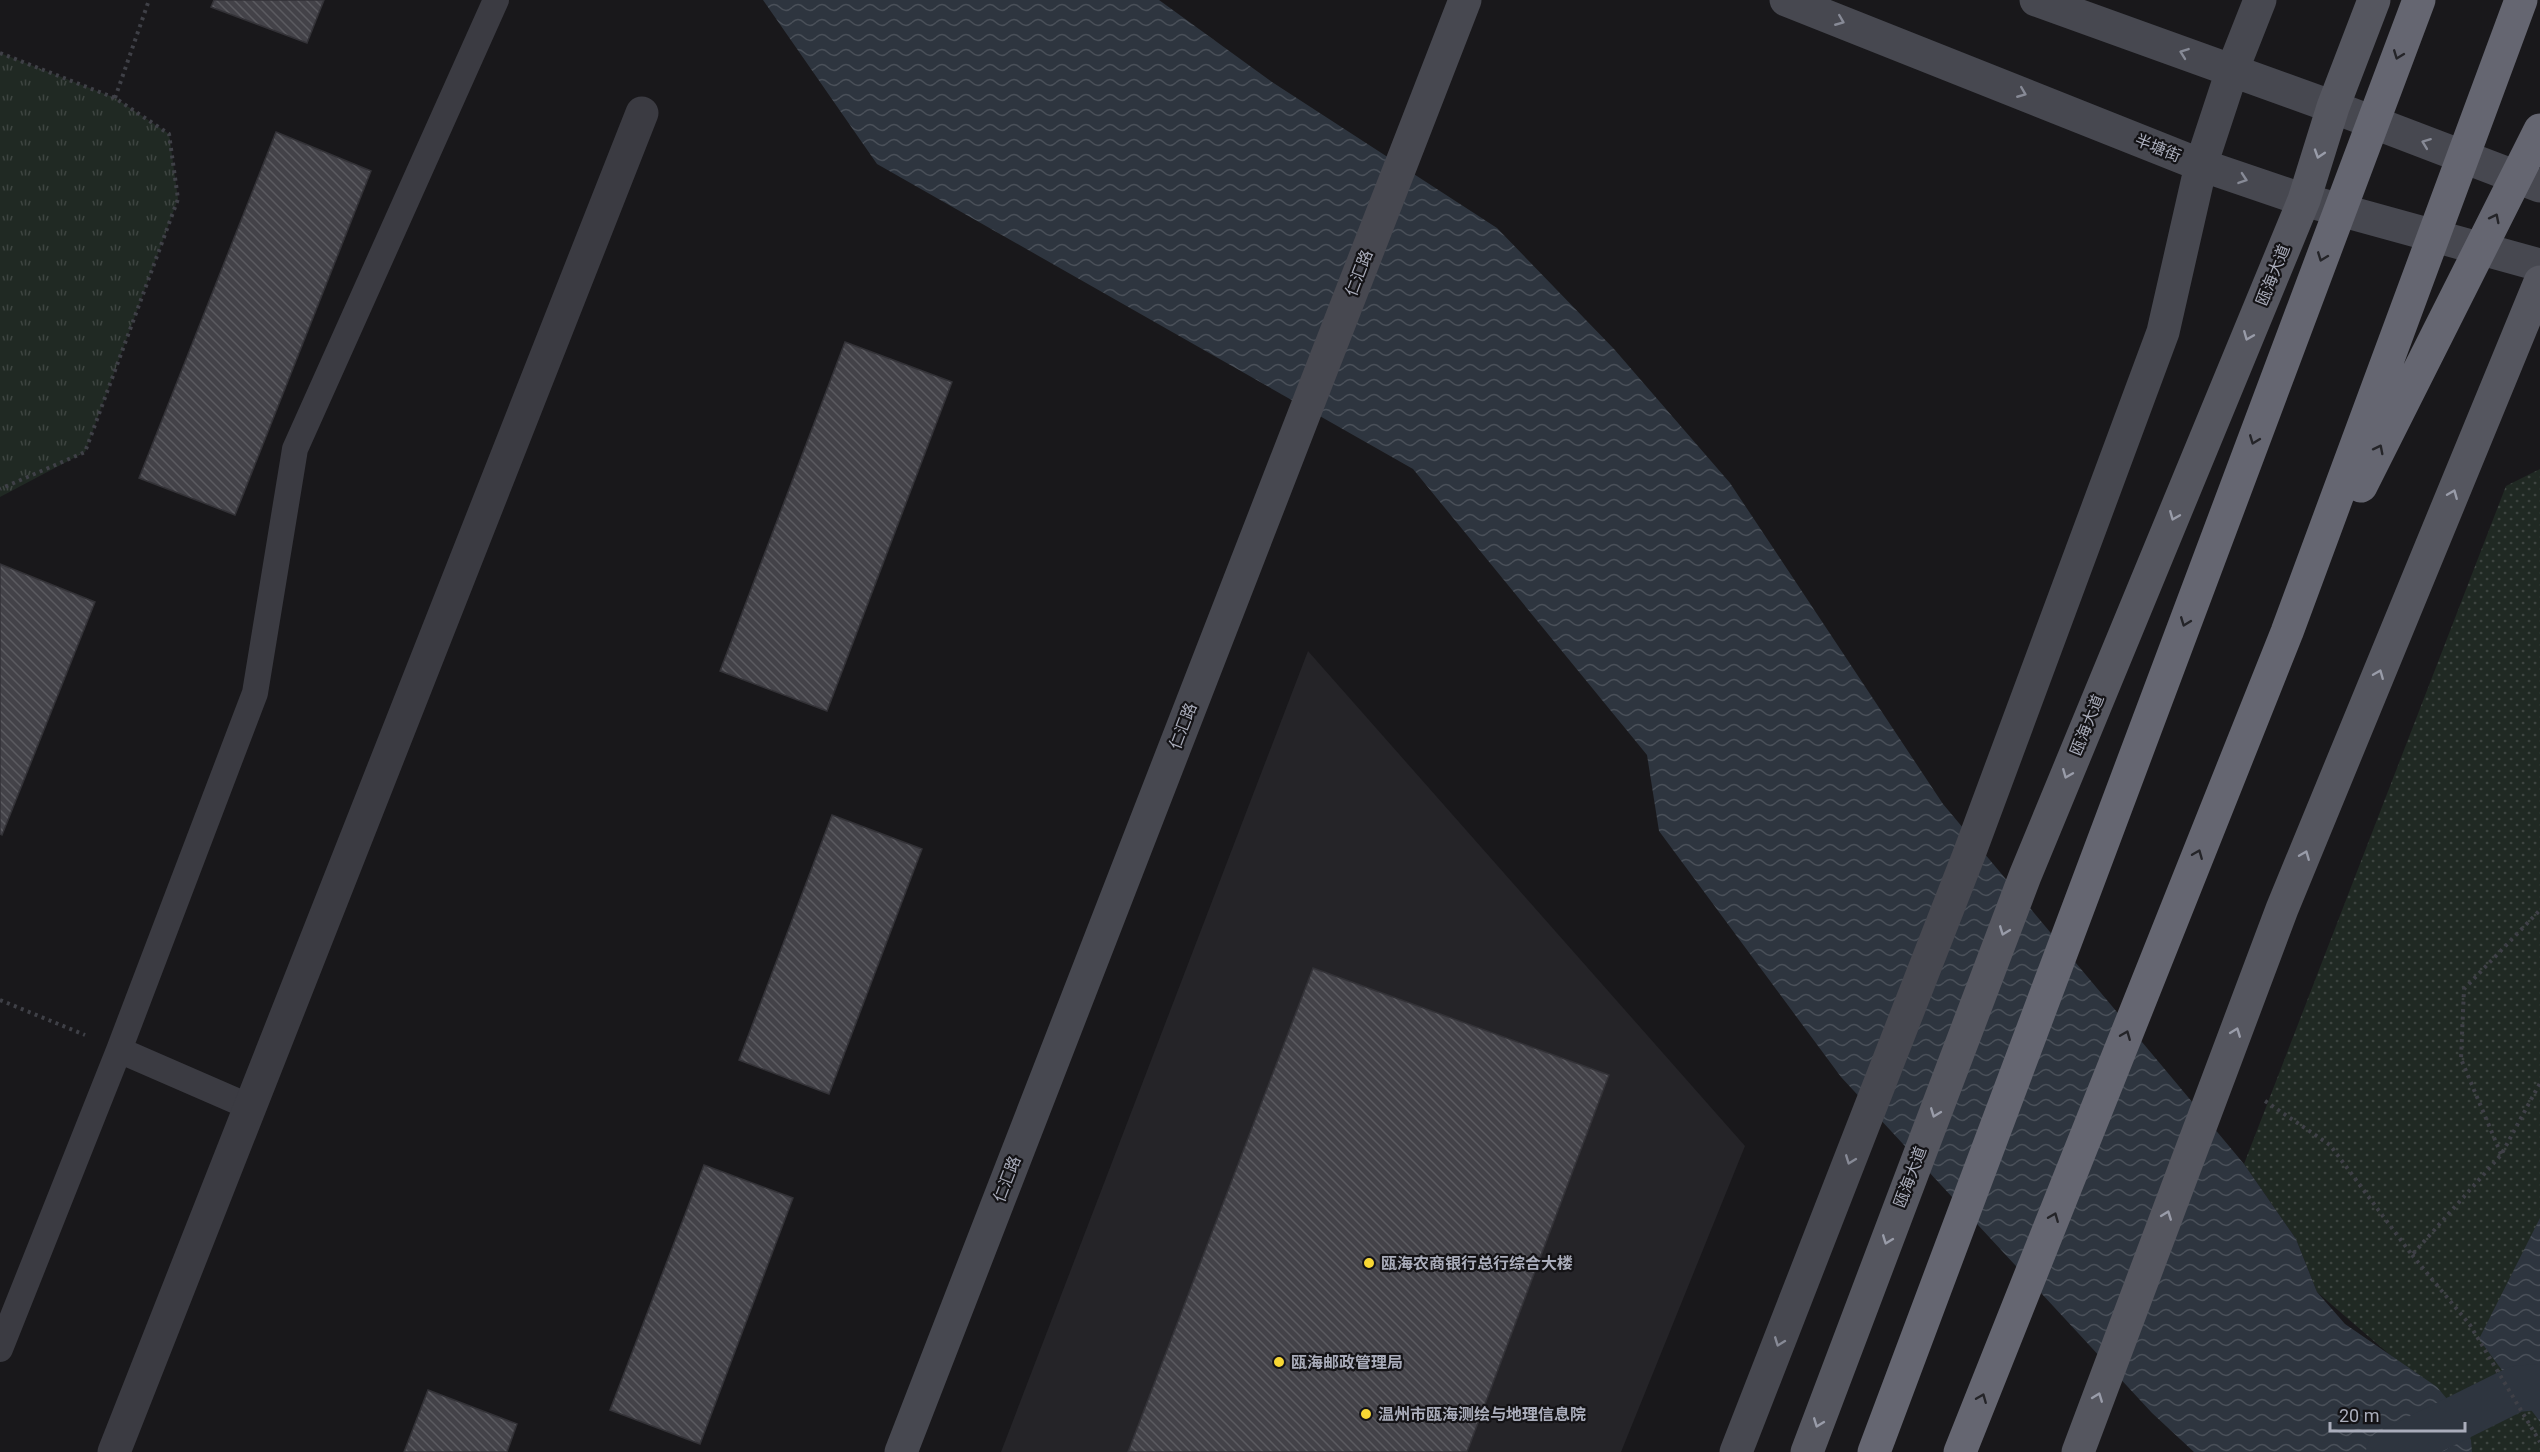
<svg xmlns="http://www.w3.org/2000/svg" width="2540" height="1452" viewBox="0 0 2540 1452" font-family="Roboto,'Noto Sans SC',sans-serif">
  <defs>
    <pattern id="grass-tufts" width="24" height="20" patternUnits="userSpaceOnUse" patternTransform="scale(1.5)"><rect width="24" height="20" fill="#202923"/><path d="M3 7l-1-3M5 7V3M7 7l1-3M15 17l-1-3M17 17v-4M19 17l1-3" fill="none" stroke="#3e4541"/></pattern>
    <pattern id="park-dots" width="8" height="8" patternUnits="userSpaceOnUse" patternTransform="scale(1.5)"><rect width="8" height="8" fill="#202923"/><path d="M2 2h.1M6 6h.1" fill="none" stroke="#3e4541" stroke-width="1.8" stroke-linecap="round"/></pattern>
    <pattern id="water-waves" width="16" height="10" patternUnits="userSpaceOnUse" patternTransform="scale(1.5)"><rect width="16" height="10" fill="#2e353f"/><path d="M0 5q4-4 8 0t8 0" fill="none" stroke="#4a5059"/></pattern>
    <pattern id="building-back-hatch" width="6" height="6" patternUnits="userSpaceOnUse" patternTransform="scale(1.5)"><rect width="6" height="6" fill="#434248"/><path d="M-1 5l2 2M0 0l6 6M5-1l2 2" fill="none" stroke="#5b5b60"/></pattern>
  </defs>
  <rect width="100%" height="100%" fill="#19181b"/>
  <path fill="#252428" d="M 1308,651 L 1745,1146 L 1621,1452 L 1001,1452 Z"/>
  <path fill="url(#grass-tufts)" d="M 0,53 L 115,98 L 169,134 L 178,199 L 85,452 L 0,497 Z"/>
  <path fill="url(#park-dots)" d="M 2540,469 L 2540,1452 L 2468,1452 L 2462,1417 L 2317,1292 L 2296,1239 L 2244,1164 L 2506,486 Z"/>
  <path fill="url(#water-waves)" d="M 763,0 L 1159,0 L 1272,82 L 1497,228 L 1614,349 L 1730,483 L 1943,804 L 2244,1164 L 2296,1239 L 2317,1292 L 2345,1324 L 2437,1387 L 2462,1417 L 2471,1440 L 2472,1452 L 2194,1452 L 2152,1413 L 1841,1077 L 1659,831 L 1647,755 L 1413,469 L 877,164 Z
    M 2540,1218 L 2540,1422 L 2479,1339 Z"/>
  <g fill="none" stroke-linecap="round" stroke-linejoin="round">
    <path stroke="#2e353f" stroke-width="46" d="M 2389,1452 L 2516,1389 L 2540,1387"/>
  </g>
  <path fill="url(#building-back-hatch)" stroke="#333237" stroke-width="1.5" d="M 214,0 L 324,0 L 307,43 L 211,7 Z
    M 276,132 L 371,171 L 235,515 L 139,478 Z
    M 845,342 L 952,382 L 827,711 L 720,671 Z
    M 0,564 L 95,602 L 2,835 L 0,834 Z
    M 832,815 L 922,849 L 829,1094 L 739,1060 Z
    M 1313,968 L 1609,1075 L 1467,1452 L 1128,1452 Z
    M 704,1165 L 793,1198 L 700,1444 L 610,1410 Z
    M 428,1390 L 517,1424 L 507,1452 L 404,1452 Z"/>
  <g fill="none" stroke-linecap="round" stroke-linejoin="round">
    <path stroke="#3f4047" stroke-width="4" stroke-dasharray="3 4.5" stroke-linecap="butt" d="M 0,53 L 115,98 L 169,134 L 178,199 L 85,452 L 0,489
      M 115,98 L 149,0
      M 0,1000 L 85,1035
      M 2265,1101 L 2330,1145 L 2412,1255 L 2501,1155 L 2540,1083
      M 2501,1154 L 2461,1059 L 2464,989 L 2540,910
      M 2412,1255 L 2470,1325 L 2540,1442"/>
    <path stroke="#3b3b42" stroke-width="26" d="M 119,1050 L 250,1107
      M 0,1349 L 119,1050 L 255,693 L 295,449 L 496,0"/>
    <path stroke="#3b3b42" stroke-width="33" d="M 114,1452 L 642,113"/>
    <path stroke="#474850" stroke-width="33" d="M 1786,0 L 2201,165 L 2304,200 L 2540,265
      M 2036,0 L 2333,107 L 2540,186
      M 901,1452 L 1465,0
      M 1736,1452 L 1968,857 L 2163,332 L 2201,165 L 2232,71 L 2260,0"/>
    <path stroke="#55565f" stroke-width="33" d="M 1807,1452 L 2025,876 L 2304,200 L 2333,107 L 2374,0
      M 2078,1452 L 2282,909 L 2540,282"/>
    <path stroke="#656671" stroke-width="33" d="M 2361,486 L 2540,130
      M 1874,1452 L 2419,0
      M 1960,1452 L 2287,632 L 2521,0"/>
  </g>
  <defs><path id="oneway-chevron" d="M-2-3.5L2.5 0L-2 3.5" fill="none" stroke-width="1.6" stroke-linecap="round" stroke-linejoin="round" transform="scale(1.5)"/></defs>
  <g stroke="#878a96">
    <use href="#oneway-chevron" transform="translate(1840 21) rotate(22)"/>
    <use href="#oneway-chevron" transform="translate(2184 53) rotate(-160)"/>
    <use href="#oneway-chevron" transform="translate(2022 93) rotate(22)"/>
    <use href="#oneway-chevron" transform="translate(2426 143) rotate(-159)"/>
    <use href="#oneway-chevron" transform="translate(2243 179) rotate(19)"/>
    <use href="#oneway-chevron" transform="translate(1850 1160) rotate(111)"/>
    <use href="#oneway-chevron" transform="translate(1779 1342) rotate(111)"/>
  </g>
  <g stroke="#242428">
    <use href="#oneway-chevron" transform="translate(2398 55) rotate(111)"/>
    <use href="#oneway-chevron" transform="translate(2495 218) rotate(-63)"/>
    <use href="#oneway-chevron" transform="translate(2322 257) rotate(111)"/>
    <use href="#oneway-chevron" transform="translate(2254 440) rotate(111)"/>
    <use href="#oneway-chevron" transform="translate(2379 449) rotate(-63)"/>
    <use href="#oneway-chevron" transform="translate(2185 622) rotate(111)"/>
    <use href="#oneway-chevron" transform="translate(2198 854) rotate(-68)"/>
    <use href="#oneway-chevron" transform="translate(2126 1035) rotate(-68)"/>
    <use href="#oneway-chevron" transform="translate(2054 1217) rotate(-68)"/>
    <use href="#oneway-chevron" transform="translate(1982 1398) rotate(-68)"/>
  </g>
  <g stroke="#999ca9">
    <use href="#oneway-chevron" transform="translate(2319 154) rotate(108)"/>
    <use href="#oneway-chevron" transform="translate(2248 336) rotate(112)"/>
    <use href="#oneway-chevron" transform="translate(2453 494) rotate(-68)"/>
    <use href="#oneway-chevron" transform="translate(2174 516) rotate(112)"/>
    <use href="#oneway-chevron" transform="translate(2379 674) rotate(-68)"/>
    <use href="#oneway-chevron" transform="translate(2067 774) rotate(112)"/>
    <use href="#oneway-chevron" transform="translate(2305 855) rotate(-68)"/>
    <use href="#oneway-chevron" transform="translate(2004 931) rotate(111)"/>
    <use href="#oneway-chevron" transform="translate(2236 1032) rotate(-69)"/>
    <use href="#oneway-chevron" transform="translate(1935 1113) rotate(111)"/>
    <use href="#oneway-chevron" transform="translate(2167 1215) rotate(-69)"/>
    <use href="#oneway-chevron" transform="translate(1887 1240) rotate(111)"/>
    <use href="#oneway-chevron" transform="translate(2098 1397) rotate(-69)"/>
    <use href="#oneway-chevron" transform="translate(1818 1423) rotate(111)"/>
  </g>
  <g fill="#f7d734" stroke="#141316" stroke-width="2">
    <circle cx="1369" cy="1263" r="6"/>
    <circle cx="1279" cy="1362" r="6"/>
    <circle cx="1366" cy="1414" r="6"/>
  </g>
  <g text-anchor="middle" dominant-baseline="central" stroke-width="4.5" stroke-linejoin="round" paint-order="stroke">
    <g font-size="16" fill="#aaadbb" stroke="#141316">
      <text transform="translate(2158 148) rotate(22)">半塘街</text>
      <text transform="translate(1359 273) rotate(-69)">仁汇路</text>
      <text transform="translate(2273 275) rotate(-68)">瓯海大道</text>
      <text transform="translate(2087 725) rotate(-68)">瓯海大道</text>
      <text transform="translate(1183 726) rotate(-69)">仁汇路</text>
      <text transform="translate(1910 1177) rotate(-69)">瓯海大道</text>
      <text transform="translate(1007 1179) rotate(-69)">仁汇路</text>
    </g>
    <g font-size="16" font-weight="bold" fill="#aaadbb" stroke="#141316" text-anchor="start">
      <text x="1381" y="1263">瓯海农商银行总行综合大楼</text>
      <text x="1291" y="1362">瓯海邮政管理局</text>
      <text x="1378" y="1414">温州市瓯海测绘与地理信息院</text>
    </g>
  </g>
  <path d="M2330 1422v9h135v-9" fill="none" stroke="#aaadbb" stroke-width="3"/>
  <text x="2339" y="1422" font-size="18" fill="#aaadbb" stroke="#141316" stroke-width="4.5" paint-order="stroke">20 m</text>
</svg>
